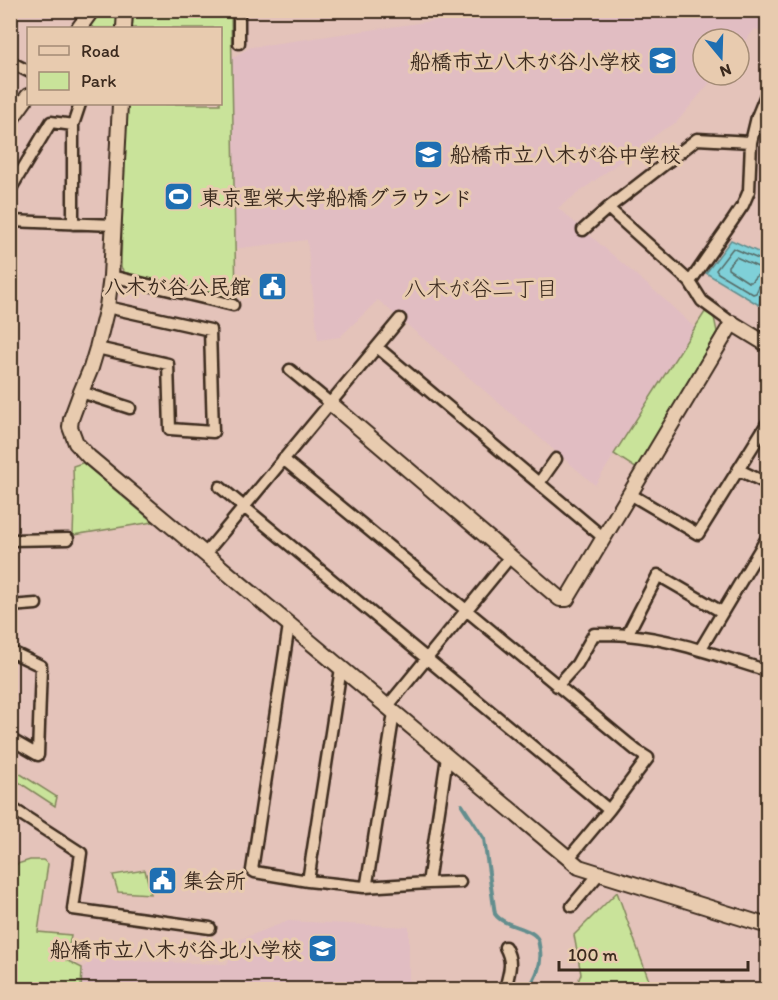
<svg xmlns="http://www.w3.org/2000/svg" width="778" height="1000" viewBox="0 0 778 1000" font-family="Itim,'Klee One',sans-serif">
  <rect width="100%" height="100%" fill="#e4c3ba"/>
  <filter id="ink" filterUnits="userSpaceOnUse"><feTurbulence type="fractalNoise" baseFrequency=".0167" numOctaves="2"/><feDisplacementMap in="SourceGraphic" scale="12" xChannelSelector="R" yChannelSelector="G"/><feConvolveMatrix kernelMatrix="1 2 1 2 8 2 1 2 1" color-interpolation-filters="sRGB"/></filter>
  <g filter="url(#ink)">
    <path fill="#e1bdc2" d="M 488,11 L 767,11 L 767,32 L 755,29 L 739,48 L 739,39 L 703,39 L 703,75 L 716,75 L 676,123 L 664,129 L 558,208 L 664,299 L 695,328 L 595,485 L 378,300 L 340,337 L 318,340 L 307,240 L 233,249 L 224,62 L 251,47 L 488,13 Z
      M 288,921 L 409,927 L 409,989 L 81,990 L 82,968 L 92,960 L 227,964 L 241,939 Z"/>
    <path fill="#c9e39a" stroke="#82865c" stroke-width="1.5" d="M 101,11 L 118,11 L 116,28 L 95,28 L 90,26 Z
      M 134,11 L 231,11 L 236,300 L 126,275 L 121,267 L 124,127 L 126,104 L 220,104 L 220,28 L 132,28 Z
      M 705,312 L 714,317 L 717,332 L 637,469 L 614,454 Z
      M 82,463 L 83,463 L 153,522 L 73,535 L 74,507 L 73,466 Z
      M 11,768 L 57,797 L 55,806 L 11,777 Z
      M 30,860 L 43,860 L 48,864 L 38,932 L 71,935 L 66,960 L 82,968 L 81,989 L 11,989 L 11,866 Z
      M 145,870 L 151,894 L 118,892 L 113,875 Z
      M 617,892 L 652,989 L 575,989 L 581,974 L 574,935 Z"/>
    <path fill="#7fd0d8" stroke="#648e8e" stroke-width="1.5" d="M 731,240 L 767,256 L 767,277 L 759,305 L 706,273 Z"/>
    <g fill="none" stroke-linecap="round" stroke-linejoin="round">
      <path stroke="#566c68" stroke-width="1.5" d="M 736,257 L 760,268 L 762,272 L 755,277 L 751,282 L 748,282 L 728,269 L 728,266 Z
        M 768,261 L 763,261 L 733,248 L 716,270 L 718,273 L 753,294 L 756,293 L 761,282 L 768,280"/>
      <path stroke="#648e8e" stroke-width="4" d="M 462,805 L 484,839 L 495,914 C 505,928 533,927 538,940 C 539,943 539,947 540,950 C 542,965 536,977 528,990"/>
      <defs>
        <path id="minor" d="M 239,10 L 239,43
          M 10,62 L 28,71
          M 10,190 L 51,122 L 73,125
          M 608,208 L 690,282 L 702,301 L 732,323
          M 10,221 L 114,225
          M 73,224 L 73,125 L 80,104
          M 583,230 L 608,208 L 697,139 L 751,142
          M 111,276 L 233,305
          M 690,282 L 733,220 L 743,205 L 749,191 L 751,142 L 757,117 L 768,90
          M 377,347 L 604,538
          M 97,348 L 168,364 L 170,429 L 213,432 L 210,330 L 107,307
          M 290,370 L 330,403
          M 81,392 L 130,408
          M 283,459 L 637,751 L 648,758 L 609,810 L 568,859
          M 739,470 L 768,484
          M 539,483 L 556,459
          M 220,487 L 609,810
          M 630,494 L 698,534 L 768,422
          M 10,540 L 68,539
          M 205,554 L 400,319
          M 10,606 L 36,604
          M 289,625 L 252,870 L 255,872 L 308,881 L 364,887 L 367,883 L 394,713
          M 627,635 L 658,575 L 722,612
          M 700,650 L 768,536
          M 557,686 L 577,664 L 594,634 C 605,634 616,634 627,635 C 674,639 722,657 768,671
          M 387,707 L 510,557
          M 10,739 L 38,755 L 41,666 L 14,653
          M 10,807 L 81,853 L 73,909 L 210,928
          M 308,881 L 341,668
          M 428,883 L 460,882
          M 364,887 L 428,883 L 447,757
          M 572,906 L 599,874
          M 505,947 C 514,964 509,971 505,990"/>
        <path id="tertiary" d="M 79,28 L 92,10
          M 124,28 L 125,10
          M 120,104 L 111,276 L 107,307 L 97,348 L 91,368 L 81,392 L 71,419 L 70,427 L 76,443 L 89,457 L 579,867 L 768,926
          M 10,121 L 28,96
          M 330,403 L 560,599 L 567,599 L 732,323 L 768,345"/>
      </defs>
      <use href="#minor" stroke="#3b2a1e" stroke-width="15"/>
      <use href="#tertiary" stroke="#3b2a1e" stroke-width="18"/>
      <use href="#minor" stroke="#e8cbaf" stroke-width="10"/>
      <use href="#tertiary" stroke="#e8cbaf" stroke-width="14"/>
    </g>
  </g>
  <defs>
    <symbol id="school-square" viewBox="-11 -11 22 22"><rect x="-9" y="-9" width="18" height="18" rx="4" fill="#1f6fb2" stroke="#e8cbaf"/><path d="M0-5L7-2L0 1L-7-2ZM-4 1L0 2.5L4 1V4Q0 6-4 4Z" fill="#fff"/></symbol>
    <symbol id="stadium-square" viewBox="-11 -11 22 22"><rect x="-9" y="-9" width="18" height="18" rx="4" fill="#1f6fb2" stroke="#e8cbaf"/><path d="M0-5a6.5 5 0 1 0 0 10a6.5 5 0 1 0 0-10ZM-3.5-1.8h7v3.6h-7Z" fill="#fff"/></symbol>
    <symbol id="civic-square" viewBox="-11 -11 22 22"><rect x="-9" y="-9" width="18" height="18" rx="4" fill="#1f6fb2" stroke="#e8cbaf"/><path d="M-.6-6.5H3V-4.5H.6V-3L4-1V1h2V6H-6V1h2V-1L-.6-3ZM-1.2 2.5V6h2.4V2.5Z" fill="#fff"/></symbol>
  </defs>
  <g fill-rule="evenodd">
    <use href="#school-square" x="646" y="44" width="33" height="33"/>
    <use href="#school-square" x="412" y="138" width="33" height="33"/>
    <use href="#stadium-square" x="162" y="180" width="33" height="33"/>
    <use href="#civic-square" x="256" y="270" width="33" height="33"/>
    <use href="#civic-square" x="146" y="864" width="33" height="33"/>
    <use href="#school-square" x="306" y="932" width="33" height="33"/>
  </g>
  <g text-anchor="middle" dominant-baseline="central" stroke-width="6" stroke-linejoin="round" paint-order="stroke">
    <g font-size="21" font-weight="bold" fill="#3b2a1e" stroke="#e8cbaf" text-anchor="end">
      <text x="641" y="61">船橋市立八木が谷小学校</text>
      <text x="450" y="154" text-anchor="start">船橋市立八木が谷中学校</text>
      <text x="200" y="197" text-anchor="start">東京聖栄大学船橋グラウンド</text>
      <text x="251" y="286">八木が谷公民館</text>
      <text x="183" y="880" text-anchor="start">集会所</text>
      <text x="302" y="949">船橋市立八木が谷北小学校</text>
    </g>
    <g font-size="22" fill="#3b2a1e" stroke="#e8cbaf">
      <text x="481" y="288">八木が谷二丁目</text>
    </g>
  </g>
  <rect width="778" height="1000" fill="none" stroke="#e8cbaf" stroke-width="36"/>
  <rect x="18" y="18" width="742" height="964" fill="none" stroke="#3b2a1e" stroke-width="2" filter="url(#ink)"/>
  <rect x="27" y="27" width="195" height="78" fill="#e8cbaf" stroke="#a38b75" stroke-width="1.5"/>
  <rect x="39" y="46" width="30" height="9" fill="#e8cbaf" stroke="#a38b75" stroke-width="1.5"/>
  <text x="81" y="57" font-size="18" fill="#3b2a1e">Road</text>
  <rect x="39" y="72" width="30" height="18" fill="#c9e39a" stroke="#a38b75" stroke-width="1.5"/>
  <text x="81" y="87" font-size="18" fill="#3b2a1e">Park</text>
  <g transform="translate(721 57) rotate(161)"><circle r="28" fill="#e8cbaf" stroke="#a38b75" stroke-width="1.5"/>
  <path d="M0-4.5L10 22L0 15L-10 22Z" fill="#1f6fb2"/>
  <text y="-9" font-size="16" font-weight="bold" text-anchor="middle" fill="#3b2a1e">N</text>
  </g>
  <path d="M559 961v9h189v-9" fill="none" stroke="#3b2a1e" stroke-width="3"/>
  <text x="568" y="961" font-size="18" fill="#3b2a1e" stroke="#e8cbaf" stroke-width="4.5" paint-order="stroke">100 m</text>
</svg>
